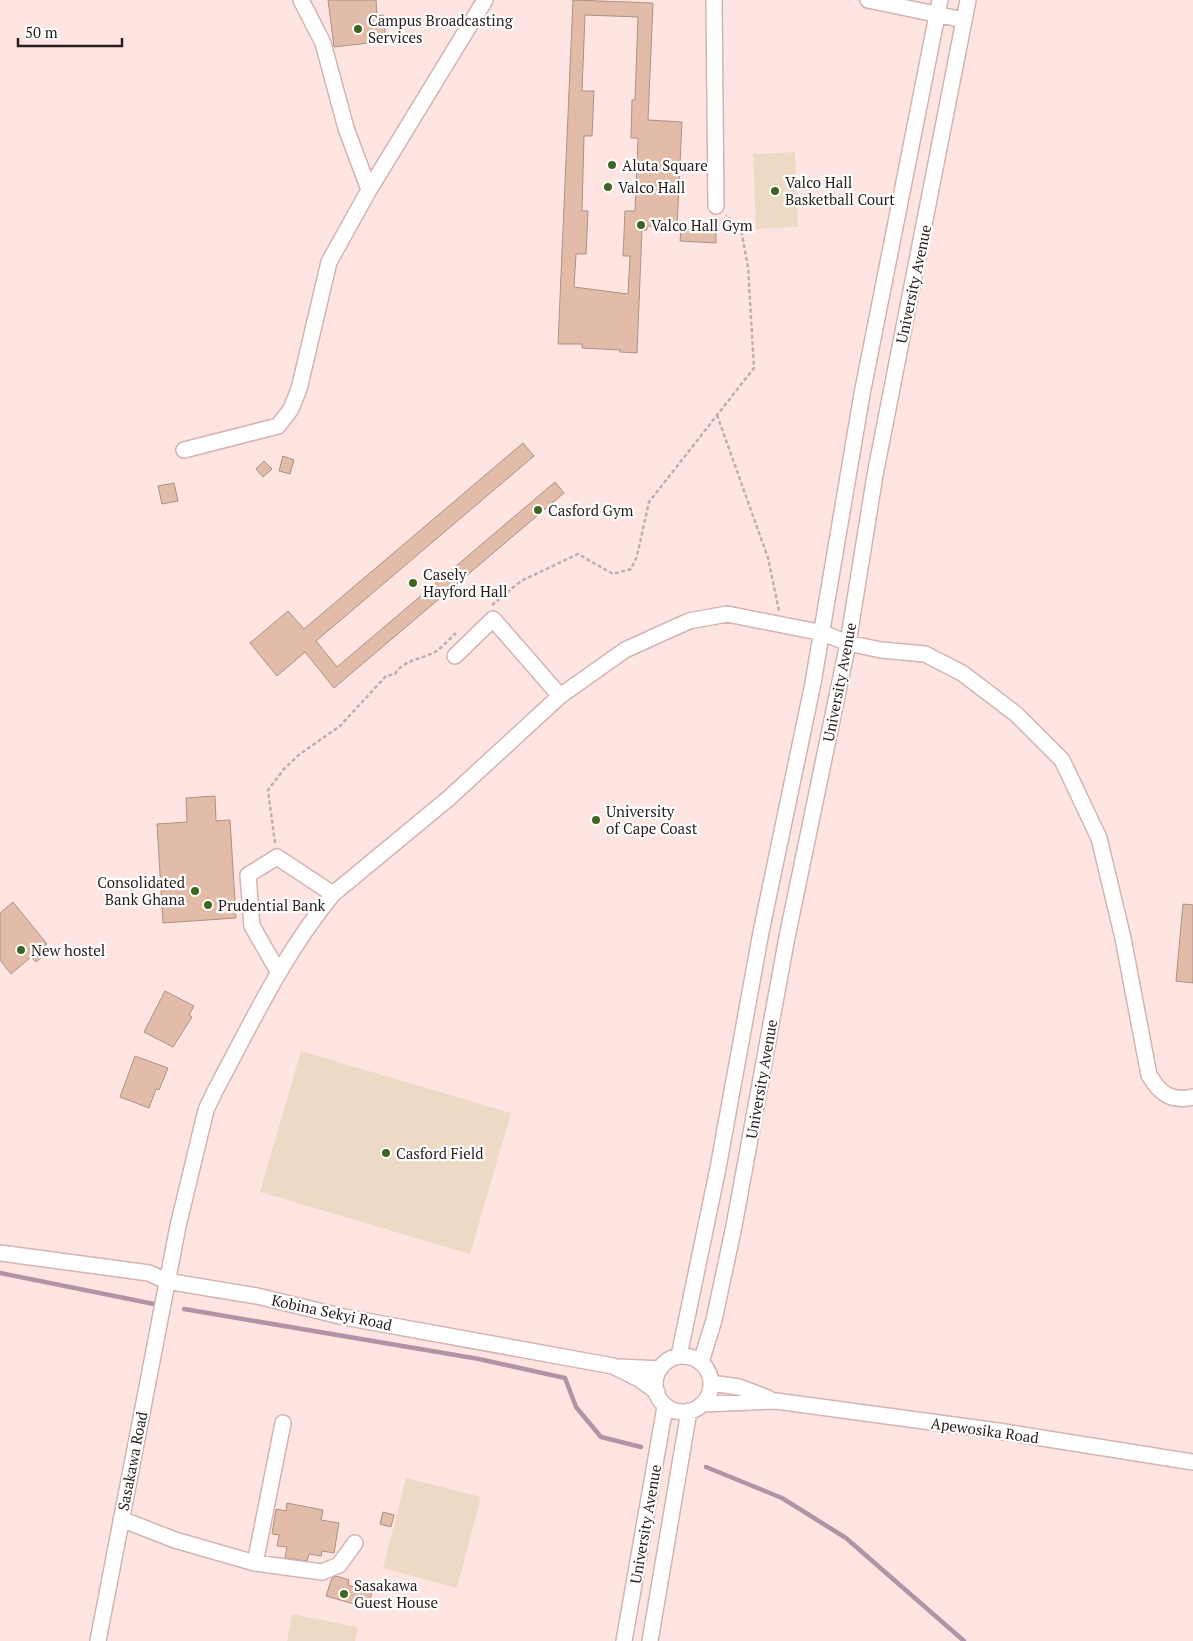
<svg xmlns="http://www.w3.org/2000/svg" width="1193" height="1641" viewBox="0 0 1193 1641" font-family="'PT Serif',serif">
  <rect width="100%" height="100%" fill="#fef1ef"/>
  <path fill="#fee5e2" d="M 0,0 L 1193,0 L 1193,1641 L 0,1641 Z"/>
  <path fill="#eddac4" d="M 795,152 L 798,227 L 756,229 L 753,154 Z
    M 301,1051 L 511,1113 L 470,1254 L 260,1192 Z
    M 406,1478 L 481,1497 L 457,1588 L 383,1568 Z
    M 292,1614 L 358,1627 L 355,1641 L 287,1641 Z"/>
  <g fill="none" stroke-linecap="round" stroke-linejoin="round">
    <path stroke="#b591a6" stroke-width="4.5" d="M 0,1273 L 159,1305
      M 184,1309 L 479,1359 L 565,1378 L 576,1407 L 601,1437 L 641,1447
      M 706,1467 L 782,1498 L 846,1538 L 964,1641"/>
  </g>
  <path fill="#e3bca9" stroke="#ab9184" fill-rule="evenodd" d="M 328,0 L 376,0 L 377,16 L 383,15 L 386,41 L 334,47 Z
    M 573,0 L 653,3 L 648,120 L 682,122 L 677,227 L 647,226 L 647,230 L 642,230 L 637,353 L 620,352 L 620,350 L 582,348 L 582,344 L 558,344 ZM 585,15 L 638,17 L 635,100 L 632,100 L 631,138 L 638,138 L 635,211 L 625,211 L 623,256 L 630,256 L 628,294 L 574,287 L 576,254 L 586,254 L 588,211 L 582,211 L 584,136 L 592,136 L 594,91 L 582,91 Z
    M 681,229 L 716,230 L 716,243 L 680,241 Z
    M 523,443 L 534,456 L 316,641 L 337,667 L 555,482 L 564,493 L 334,688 L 305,652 L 277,676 L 250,643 L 288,611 L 304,629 Z
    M 283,456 L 294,460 L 290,474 L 279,471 Z
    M 264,461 L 272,469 L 263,477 L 256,469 Z
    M 174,483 L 178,501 L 162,504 L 158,486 Z
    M 215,796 L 216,821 L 230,820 L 236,918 L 163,923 L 157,824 L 187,822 L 186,798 Z
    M 13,902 L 47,944 L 43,947 L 48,952 L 36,962 L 31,957 L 11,974 L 0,960 L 0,913 Z
    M 1183,904 L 1193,905 L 1193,983 L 1176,981 Z
    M 165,991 L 194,1006 L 189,1015 L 192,1017 L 173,1047 L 144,1032 Z
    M 135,1056 L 168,1068 L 159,1090 L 156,1089 L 149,1108 L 120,1097 Z
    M 287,1503 L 323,1510 L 321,1520 L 339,1523 L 334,1553 L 322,1551 L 321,1556 L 309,1554 L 307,1561 L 285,1558 L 287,1547 L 277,1546 L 279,1535 L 272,1534 L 276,1509 L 286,1511 Z
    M 383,1512 L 394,1515 L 391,1527 L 380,1524 Z
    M 336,1576 L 349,1580 L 348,1585 L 372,1592 L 368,1608 L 326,1596 L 332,1578 Z"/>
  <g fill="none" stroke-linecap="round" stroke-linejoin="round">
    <defs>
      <path id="minor" d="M 301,0 L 323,43 L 346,128 L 369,190
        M 714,0 L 716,206
        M 868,0 L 964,20
        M 184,450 L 278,426 L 291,409 L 299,389 L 329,262 L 369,190 L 485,0
        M 455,656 L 493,619 L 560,696
        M 279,973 L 252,926 L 248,875 L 277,857 L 333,894
        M 0,1253 L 149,1273 L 166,1281 L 257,1296 L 344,1317 L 613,1366 L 639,1379 L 657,1392
        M 679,1356 L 718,1168 L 761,932 L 813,683 L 862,394 L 940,0
        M655 1384a28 28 0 1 1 56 0a28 28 0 1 1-56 0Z
        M 701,1362 L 714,1320 L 734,1226 L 787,937 L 848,643 L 875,475 L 968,0
        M 620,1367 L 660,1369
        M 711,1383 L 739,1387 L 768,1398
        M 703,1404 L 776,1401 L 998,1431 L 1193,1462
        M 121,1519 L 175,1540 L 255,1563 L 283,1423
        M 255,1563 L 322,1572 L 339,1565 L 355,1543
        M 98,1641 L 178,1226 L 206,1110 L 215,1091 C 251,1024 284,953 333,894 L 449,798 L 560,696 L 625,650 L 689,621 L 727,614 L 823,633 L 848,643 L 881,650 L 925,654 L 962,673 L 1016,714 L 1062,760 L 1099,838 L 1123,938 L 1149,1075 C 1160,1094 1172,1102 1193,1097
        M 624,1641 L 665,1407
        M 650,1641 L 689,1411"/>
    </defs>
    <use href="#minor" stroke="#d3b4b0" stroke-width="18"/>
    <path stroke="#bcb0ae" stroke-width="2.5" stroke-dasharray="4 2.5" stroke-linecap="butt" d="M 717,415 L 768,558 L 779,611
      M 492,605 L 521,581 L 578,554 L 613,574 L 631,569 L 637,556 L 649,502 L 754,368 L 748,267 L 741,229 L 726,215
      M 275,843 L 268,790 L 284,769 L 300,754 L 340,726 L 386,676 L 395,674 C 404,659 423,659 435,652 C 443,647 449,639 456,633"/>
    <use href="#minor" stroke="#fff" stroke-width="15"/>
  </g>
  <g fill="#3e6622" stroke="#fff" stroke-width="2">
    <circle cx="358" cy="29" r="5"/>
    <circle cx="612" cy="165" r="5"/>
    <circle cx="608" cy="187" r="5"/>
    <circle cx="775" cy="191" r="5"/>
    <circle cx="641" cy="225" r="5"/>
    <circle cx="538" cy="510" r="5"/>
    <circle cx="413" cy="583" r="5"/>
    <circle cx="596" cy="820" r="5"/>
    <circle cx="195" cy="891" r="5"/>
    <circle cx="208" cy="905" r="5"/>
    <circle cx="21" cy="950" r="5"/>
    <circle cx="386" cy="1153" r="5"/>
    <circle cx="344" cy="1594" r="5"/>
  </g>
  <g text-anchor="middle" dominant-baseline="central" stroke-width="4.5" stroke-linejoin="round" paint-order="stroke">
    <g font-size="15" fill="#291e1c" stroke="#fff" text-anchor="start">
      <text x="368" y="20">Campus Broadcasting<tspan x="368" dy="17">Services</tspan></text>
      <text x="622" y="165">Aluta Square</text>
      <text x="785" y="182">Valco Hall<tspan x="785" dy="17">Basketball Court</tspan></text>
      <text x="618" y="187">Valco Hall</text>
      <text x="651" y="225">Valco Hall Gym</text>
      <text x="548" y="510">Casford Gym</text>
      <text x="423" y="574">Casely<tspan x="423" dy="17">Hayford Hall</tspan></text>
      <text x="606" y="811">University<tspan x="606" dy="17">of Cape Coast</tspan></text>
      <text x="185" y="882" text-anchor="end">Consolidated<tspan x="185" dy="17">Bank Ghana</tspan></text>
      <text x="218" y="905">Prudential Bank</text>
      <text x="31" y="950">New hostel</text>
      <text x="396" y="1153">Casford Field</text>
      <text x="354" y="1585">Sasakawa<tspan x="354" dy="17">Guest House</tspan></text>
    </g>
    <g font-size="15" fill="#291e1c" stroke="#fff">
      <text transform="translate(913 284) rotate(-78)">University Avenue</text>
      <text transform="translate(839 682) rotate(-79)">University Avenue</text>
      <text transform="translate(761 1079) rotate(-80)">University Avenue</text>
      <text transform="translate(332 1312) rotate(12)">Kobina Sekyi Road</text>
      <text transform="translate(985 1430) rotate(8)">Apewosika Road</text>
      <text transform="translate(132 1461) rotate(-79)">Sasakawa Road</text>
      <text transform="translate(645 1524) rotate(-80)">University Avenue</text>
    </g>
  </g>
  <path d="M18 38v8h104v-8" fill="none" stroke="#291e1c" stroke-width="2.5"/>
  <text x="25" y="38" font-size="15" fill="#291e1c" stroke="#ffffff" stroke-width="4" paint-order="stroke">50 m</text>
</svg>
